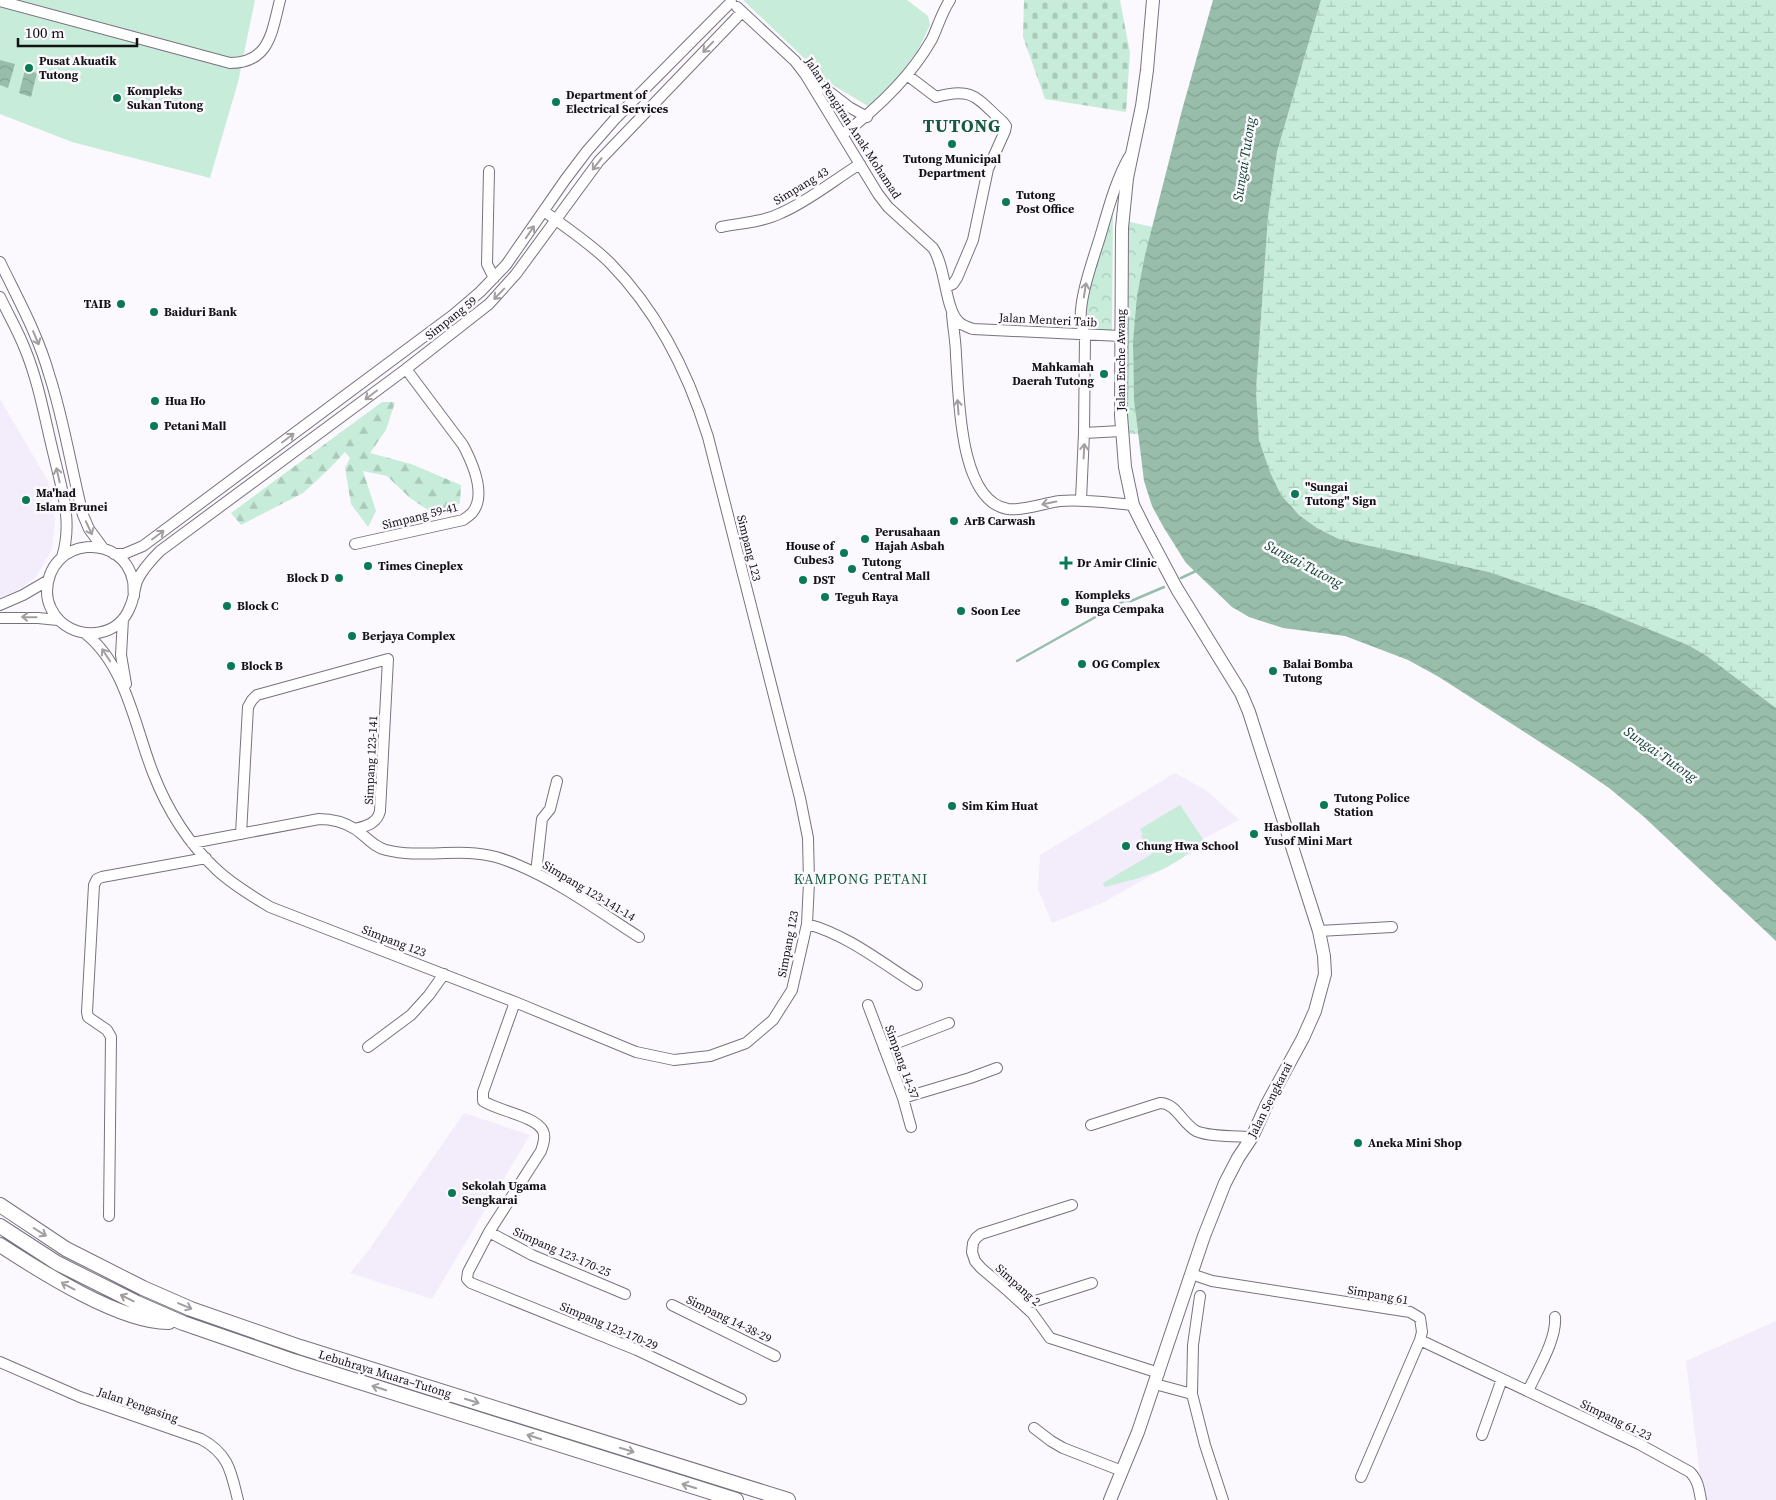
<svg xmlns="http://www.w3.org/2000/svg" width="1776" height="1500" viewBox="0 0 1776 1500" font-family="'Source Serif 4',serif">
  <defs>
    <pattern id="forest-firs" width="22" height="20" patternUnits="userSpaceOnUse" patternTransform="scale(1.25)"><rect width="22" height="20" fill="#c7ecd9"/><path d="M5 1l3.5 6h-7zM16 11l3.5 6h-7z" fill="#aac9ba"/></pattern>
    <pattern id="wetland-marsh" width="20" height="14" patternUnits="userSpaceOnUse" patternTransform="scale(1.25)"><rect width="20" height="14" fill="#c7ecd9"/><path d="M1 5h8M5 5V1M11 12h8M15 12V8" fill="none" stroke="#aac9ba"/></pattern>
    <pattern id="cemetery-stones" width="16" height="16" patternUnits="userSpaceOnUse" patternTransform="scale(1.25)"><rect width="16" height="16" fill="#c7ecd9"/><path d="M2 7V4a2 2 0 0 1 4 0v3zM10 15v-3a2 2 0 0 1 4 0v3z" fill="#aac9ba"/></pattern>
    <pattern id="park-crowns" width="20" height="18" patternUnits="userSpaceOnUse" patternTransform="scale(1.25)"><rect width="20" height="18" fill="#c7ecd9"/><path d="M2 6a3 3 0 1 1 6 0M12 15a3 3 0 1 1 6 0" fill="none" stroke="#aac9ba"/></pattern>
    <pattern id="water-waves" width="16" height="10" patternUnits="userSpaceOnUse" patternTransform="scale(1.25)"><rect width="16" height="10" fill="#98beab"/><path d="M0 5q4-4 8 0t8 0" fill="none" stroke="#82a292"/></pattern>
  </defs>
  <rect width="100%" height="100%" fill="#fbf9fd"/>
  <path fill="#f3ecfb" d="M 0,399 L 48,481 L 55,519 L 52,550 L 36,577 L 16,591 L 0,599 Z
    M 1175,773 L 1207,791 L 1239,820 L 1203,839 L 1191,853 L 1102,903 L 1052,923 L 1038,889 L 1040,855 Z
    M 464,1113 L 530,1135 L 432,1299 L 350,1273 L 368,1251 Z
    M 1776,1321 L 1776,1500 L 1703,1500 L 1686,1361 Z"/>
  <path fill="#c7ecd9" d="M 0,0 L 255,0 L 238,82 L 210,178 L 72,142 L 0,114 Z
    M 743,0 L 907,0 L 928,16 L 930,25 L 918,50 L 894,82 L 868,106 L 816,75 L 805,59 Z
    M 1180,805 L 1203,839 C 1176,870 1144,877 1105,887 L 1103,883 L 1152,854 L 1141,836 L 1143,834 L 1140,829 Z"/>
  <path fill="url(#forest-firs)" d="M 382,402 L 395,402 L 386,430 L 370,453 L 411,464 L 461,485 L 460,503 L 448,511 L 428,510 L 410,498 L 387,476 L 363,471 L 376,511 L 368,527 L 351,504 L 345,468 L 350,458 L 345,452 L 328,470 L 303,493 L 241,525 L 231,513 Z"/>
  <path fill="url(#wetland-marsh)" d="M 1321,0 L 1776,0 L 1776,708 L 1707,656 L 1688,645 L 1596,608 L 1489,572 L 1339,539 L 1317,528 L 1299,515 L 1281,495 L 1270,472 L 1259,440 L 1256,390 L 1268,217 L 1277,152 Z"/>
  <path fill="url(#cemetery-stones)" d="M 1024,0 L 1120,0 L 1130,53 L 1126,112 L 1045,99 L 1023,37 Z"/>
  <path fill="url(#park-crowns)" d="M 1113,207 L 1112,335 L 1083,333 L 1086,295 Z
    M 1126,221 L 1153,227 C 1133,301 1129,359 1138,434 L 1125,434 Z"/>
  <path fill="url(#water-waves)" d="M 1213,0 L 1321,0 L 1277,152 L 1268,217 L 1256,390 L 1259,440 L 1270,472 L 1281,495 L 1299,515 L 1317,528 L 1339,539 L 1489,572 L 1596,608 L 1688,645 L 1707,656 L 1776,708 L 1776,941 L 1643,816 L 1609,788 L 1574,764 L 1439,677 L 1408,660 L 1345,636 L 1283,628 L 1249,617 L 1232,607 L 1186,563 L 1164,528 L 1152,506 L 1144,481 L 1134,400 L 1133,342 L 1137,296 L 1145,255 L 1182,110 Z
    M 0,60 L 15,64 L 8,88 L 0,85 Z
    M 25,70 L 37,73 L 31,97 L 19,93 Z"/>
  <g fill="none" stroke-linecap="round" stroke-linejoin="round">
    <path stroke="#98beab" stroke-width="2.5" d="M 1181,578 L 1196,571
      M 1017,661 L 1124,601 L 1131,601 L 1164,587"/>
    <defs>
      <path id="minor" d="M 0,1 L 230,63 C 270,63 272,31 280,0
        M 737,7 L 795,61 L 805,74 L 878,194 L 888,207 L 933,248 C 946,267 945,310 959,322 C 963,326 968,327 973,329 L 1121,336
        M 907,75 L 936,97 C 974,86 977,99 1003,122 L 1006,126 L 1005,131 L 988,169 L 973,240 L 957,278 L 953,284 L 946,287
        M 810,77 L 849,107 L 867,117
        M 842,135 C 878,108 910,78 932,39 C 938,26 942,12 950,0
        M 489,171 L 487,264 L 494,278
        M 721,227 C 741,223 763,222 781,213 C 809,201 834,180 860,164
        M 0,262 C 18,299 38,335 49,374 C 64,420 71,468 83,515 L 89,529 L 103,548
        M 0,297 C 8,314 18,331 25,349 C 39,383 45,420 54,456 C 62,490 73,522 62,557
        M 952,314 C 953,328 956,342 956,356 C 959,393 958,501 1008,509 C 1025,511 1043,503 1060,501 C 1084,499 1109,503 1133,505
        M 1084,433 L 1121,431
        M 1081,500 L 1084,433 L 1085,335 C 1084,331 1082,327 1081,324 C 1078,300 1093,260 1100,237 C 1108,210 1115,182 1129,157
        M 355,544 L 463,520 C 466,518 470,515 472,513 C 487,495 472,462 463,445 L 406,369
        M 114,554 L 124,554 L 143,546 L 453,315 L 480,292 L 506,265 L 565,180 L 587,151 L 615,119 L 731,2
        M 134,596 C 133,591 134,585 133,581 C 123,532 48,536 47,592 C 47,603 53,615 61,622 C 83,641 119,636 130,607 C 134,599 134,590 137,581 C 142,570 151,560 160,551 L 406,369 L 489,304 L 516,274 L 599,161 L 742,12
        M 0,605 L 23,595 L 47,581
        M 0,618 L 38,618 L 58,620
        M 123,619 L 121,655 L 126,684
        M 86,634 C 126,666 135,727 153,773 C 167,809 189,844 217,870 C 233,885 252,896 270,907 L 515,1002 L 636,1052 L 674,1060 L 710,1056 L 746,1043 L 773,1020 L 792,990 L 807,924 L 809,882 L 808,838 L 800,798 L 708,437 C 688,372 658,312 610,263 C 590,243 566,228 544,211
        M 241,834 L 248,707 L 252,700 L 257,695 L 388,659 L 380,811 C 377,824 366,826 355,829
        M 192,843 L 319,819 C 331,819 344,822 355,829 C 366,836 373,847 386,850 C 422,859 460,847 496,857 C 503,859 511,862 518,865 C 561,883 600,912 639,937
        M 536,873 L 542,819 L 550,809 L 557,781
        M 807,924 C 848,935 882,963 917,985
        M 1319,931 L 1392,927
        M 515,1002 L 483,1092 L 483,1101 C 498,1111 536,1116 543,1131 C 546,1137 543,1145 541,1151 L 489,1232 L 468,1272 L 467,1279 L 471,1283 L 637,1350 L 741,1399
        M 868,1005 L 903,1098 L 911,1127
        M 368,1047 L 411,1015 L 429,995 L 444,974
        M 884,1048 L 949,1023
        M 903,1098 L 970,1078 L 997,1068
        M 1091,1125 L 1160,1103 C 1176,1103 1182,1123 1196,1131 C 1209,1137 1237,1136 1252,1137
        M 1072,1205 L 981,1234 L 976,1238 L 973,1243 L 972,1252 L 975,1261 L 981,1268 L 1008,1291 L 1032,1313 L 1050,1338 L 1159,1373
        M 109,1216 L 111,1037 L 107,1030 L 88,1017 L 87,1012 L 94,885 L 97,879 L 102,877 L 206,858
        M 489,1232 L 532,1255 L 625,1294
        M 1191,1274 L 1212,1281 L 1410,1312 L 1420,1318 L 1422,1332 L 1420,1340 L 1361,1477
        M 672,1305 L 775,1356
        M 1023,1305 L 1092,1283
        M 1420,1340 L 1639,1444 L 1690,1472 C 1698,1480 1699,1489 1701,1500
        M 0,1362 L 80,1397 L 201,1439 C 229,1454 231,1472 238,1500
        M 1155,1384 L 1192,1394 L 1205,1445 L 1223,1500
        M 1528,1391 C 1537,1371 1557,1339 1555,1317
        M 1192,1394 L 1193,1345 L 1200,1296
        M 1034,1428 L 1051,1441 L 1063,1448 L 1122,1471
        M 1482,1435 L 1502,1379"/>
      <path id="major" d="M 1110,1500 L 1138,1432 L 1204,1236 L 1225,1183 L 1238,1158 L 1252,1137 L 1267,1104 L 1303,1038 L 1315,1011 L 1325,974 L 1324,956 L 1319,931 L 1249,712 L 1241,693 L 1177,589 L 1145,529 L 1133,505 L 1125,467 L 1121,415 L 1122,228 L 1127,178 L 1142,106 L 1147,70 L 1153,0"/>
      <path id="highway" d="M 0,1205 L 66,1249 L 143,1288 L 191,1309 L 300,1347 L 788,1500
        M 0,1226 L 57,1263 L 137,1303 L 183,1323 L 293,1361 L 736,1500
        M 0,1245 C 40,1271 121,1323 169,1322"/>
    </defs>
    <use href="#minor" stroke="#797181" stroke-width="12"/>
    <use href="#major" stroke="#797181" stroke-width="14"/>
    <use href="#highway" stroke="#797181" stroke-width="16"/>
    <use href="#minor" stroke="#fff" stroke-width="10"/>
    <use href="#major" stroke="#fff" stroke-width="12"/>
    <use href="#highway" stroke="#fff" stroke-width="14"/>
  </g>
  <defs><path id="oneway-shaft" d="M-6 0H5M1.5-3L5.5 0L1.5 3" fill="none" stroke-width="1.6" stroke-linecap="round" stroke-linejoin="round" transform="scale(1.25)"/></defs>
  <g stroke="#a19fa2">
    <use href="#oneway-shaft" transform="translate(708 47) rotate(134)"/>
    <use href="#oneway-shaft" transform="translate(597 164) rotate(128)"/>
    <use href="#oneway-shaft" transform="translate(530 232) rotate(-56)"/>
    <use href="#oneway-shaft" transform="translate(1085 290) rotate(-81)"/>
    <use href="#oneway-shaft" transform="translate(499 294) rotate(134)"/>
    <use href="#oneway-shaft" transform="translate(36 338) rotate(67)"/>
    <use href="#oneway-shaft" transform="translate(371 395) rotate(143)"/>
    <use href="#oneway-shaft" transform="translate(958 407) rotate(-94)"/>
    <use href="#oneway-shaft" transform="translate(288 438) rotate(-37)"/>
    <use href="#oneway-shaft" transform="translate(1084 451) rotate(-87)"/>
    <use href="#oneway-shaft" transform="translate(58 475) rotate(-103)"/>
    <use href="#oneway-shaft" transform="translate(1049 503) rotate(169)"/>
    <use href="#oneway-shaft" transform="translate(89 528) rotate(65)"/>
    <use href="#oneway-shaft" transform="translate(158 535) rotate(-37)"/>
    <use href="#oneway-shaft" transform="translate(29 617) rotate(-179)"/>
    <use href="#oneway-shaft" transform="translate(106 655) rotate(-123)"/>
    <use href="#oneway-shaft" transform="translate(40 1232) rotate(32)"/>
    <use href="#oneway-shaft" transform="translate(68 1286) rotate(-152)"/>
    <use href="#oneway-shaft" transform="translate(127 1298) rotate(-154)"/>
    <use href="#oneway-shaft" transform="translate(185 1306) rotate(23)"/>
    <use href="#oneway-shaft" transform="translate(379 1388) rotate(-162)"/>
    <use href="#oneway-shaft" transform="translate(472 1401) rotate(17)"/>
    <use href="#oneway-shaft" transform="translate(534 1437) rotate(-162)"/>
    <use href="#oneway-shaft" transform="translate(627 1450) rotate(17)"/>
    <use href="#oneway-shaft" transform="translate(689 1486) rotate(-163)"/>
  </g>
  <g fill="#0a7a55" stroke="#fbf9fd" stroke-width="2">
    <circle cx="29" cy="68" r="5"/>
    <circle cx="117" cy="98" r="5"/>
    <circle cx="556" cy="102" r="5"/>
    <circle cx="952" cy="144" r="5"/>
    <circle cx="1006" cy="202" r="5"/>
    <circle cx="121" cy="304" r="5"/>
    <circle cx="154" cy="312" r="5"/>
    <circle cx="1104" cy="374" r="5"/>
    <circle cx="155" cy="401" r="5"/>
    <circle cx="154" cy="426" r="5"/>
    <circle cx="1295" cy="494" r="5"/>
    <circle cx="26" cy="500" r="5"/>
    <circle cx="954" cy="521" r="5"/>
    <circle cx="865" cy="539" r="5"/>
    <circle cx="844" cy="553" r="5"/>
    <path d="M1063.5 555.5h5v5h5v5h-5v5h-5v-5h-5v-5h5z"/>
    <circle cx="368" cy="566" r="5"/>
    <circle cx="852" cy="569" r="5"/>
    <circle cx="339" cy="578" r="5"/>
    <circle cx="803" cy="580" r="5"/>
    <circle cx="825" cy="597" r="5"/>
    <circle cx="1065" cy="602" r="5"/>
    <circle cx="227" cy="606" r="5"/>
    <circle cx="961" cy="611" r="5"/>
    <circle cx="352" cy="636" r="5"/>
    <circle cx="1082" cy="664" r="5"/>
    <circle cx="231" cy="666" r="5"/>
    <circle cx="1273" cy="671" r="5"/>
    <circle cx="1324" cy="805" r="5"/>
    <circle cx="952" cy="806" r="5"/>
    <circle cx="1254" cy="834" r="5"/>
    <circle cx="1126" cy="846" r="5"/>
    <circle cx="1358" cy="1143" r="5"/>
    <circle cx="452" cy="1193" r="5"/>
  </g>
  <g text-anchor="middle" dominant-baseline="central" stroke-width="5" stroke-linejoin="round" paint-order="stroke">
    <g font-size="12" font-weight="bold" fill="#131016" stroke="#fbf9fd" text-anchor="start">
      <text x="39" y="61">Pusat Akuatik<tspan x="39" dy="14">Tutong</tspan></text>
      <text x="127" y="91">Kompleks<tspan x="127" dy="14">Sukan Tutong</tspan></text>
      <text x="566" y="95">Department of<tspan x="566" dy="14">Electrical Services</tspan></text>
      <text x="952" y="159" text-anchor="middle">Tutong Municipal<tspan x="952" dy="14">Department</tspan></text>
      <text x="1016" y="195">Tutong<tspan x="1016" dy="14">Post Office</tspan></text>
      <text x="111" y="304" text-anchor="end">TAIB</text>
      <text x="164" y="312">Baiduri Bank</text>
      <text x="1094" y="367" text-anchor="end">Mahkamah<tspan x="1094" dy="14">Daerah Tutong</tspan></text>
      <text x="165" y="401">Hua Ho</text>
      <text x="164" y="426">Petani Mall</text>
      <text x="1305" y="487">"Sungai<tspan x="1305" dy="14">Tutong" Sign</tspan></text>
      <text x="36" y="493">Ma'had<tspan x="36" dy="14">Islam Brunei</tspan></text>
      <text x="964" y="521">ArB Carwash</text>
      <text x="875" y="532">Perusahaan<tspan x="875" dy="14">Hajah Asbah</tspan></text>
      <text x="834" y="546" text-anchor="end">House of<tspan x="834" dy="14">Cubes3</tspan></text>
      <text x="862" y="562">Tutong<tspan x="862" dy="14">Central Mall</tspan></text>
      <text x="1077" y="563">Dr Amir Clinic</text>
      <text x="378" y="566">Times Cineplex</text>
      <text x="329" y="578" text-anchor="end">Block D</text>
      <text x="813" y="580">DST</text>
      <text x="1075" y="595">Kompleks<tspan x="1075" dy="14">Bunga Cempaka</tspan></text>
      <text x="835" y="597">Teguh Raya</text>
      <text x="237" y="606">Block C</text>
      <text x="971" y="611">Soon Lee</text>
      <text x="362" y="636">Berjaya Complex</text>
      <text x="1092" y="664">OG Complex</text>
      <text x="1283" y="664">Balai Bomba<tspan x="1283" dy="14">Tutong</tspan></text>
      <text x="241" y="666">Block B</text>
      <text x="1334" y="798">Tutong Police<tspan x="1334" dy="14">Station</tspan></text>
      <text x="962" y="806">Sim Kim Huat</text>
      <text x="1264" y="827">Hasbollah<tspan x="1264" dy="14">Yusof Mini Mart</tspan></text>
      <text x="1136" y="846">Chung Hwa School</text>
      <text x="1368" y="1143">Aneka Mini Shop</text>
      <text x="462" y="1186">Sekolah Ugama<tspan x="462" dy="14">Sengkarai</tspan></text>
    </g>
    <g font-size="12" fill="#131016" stroke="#fbf9fd">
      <text transform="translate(853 128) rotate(57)">Jalan Pengiran Anak Mohamad</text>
      <text transform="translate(801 186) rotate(-31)">Simpang 43</text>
      <text transform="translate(451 318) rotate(-38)">Simpang 59</text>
      <text transform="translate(1048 320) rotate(3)">Jalan Menteri Taib</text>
      <text transform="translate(1121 360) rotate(-90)">Jalan Enche Awang</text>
      <text transform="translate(420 516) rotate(-14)">Simpang 59-41</text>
      <text transform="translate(749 548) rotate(76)">Simpang 123</text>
      <text transform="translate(371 760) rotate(-87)">Simpang 123-141</text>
      <text transform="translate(589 891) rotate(31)">Simpang 123-141-14</text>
      <text transform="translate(394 941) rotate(21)">Simpang 123</text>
      <text transform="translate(788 944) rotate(-79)">Simpang 123</text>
      <text transform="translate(902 1062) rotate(70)">Simpang 14-37</text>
      <text transform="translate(1270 1100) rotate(-63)">Jalan Sengkarai</text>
      <text transform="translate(562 1252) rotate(24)">Simpang 123-170-25</text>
      <text transform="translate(1018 1285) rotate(42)">Simpang 2</text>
      <text transform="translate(1378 1295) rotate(10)">Simpang 61</text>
      <text transform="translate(729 1319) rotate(26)">Simpang 14-38-29</text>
      <text transform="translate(609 1326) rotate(23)">Simpang 123-170-29</text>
      <text transform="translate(385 1374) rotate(17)">Lebuhraya Muara–Tutong</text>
      <text transform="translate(138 1405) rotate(19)">Jalan Pengasing</text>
      <text transform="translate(1616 1420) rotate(26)">Simpang 61-23</text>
    </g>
    <g font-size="14" font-style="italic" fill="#0e412d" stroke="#fbf9fd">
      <text transform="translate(1244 159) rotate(-81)">Sungai Tutong</text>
      <text transform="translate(1304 564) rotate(28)">Sungai Tutong</text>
      <text transform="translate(1661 754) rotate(35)">Sungai Tutong</text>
    </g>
    <g font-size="14" letter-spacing="1" fill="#15593f" stroke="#fbf9fd">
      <text x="861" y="879">KAMPONG PETANI</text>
    </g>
    <g font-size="18" font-weight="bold" letter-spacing="1" fill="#15593f" stroke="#fbf9fd">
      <text x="962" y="125">TUTONG</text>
    </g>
  </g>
  <path d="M18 38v8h119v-8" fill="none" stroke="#131016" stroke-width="2.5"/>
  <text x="25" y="38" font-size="15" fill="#131016" stroke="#fbf9fd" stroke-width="4" paint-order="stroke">100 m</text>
</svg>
